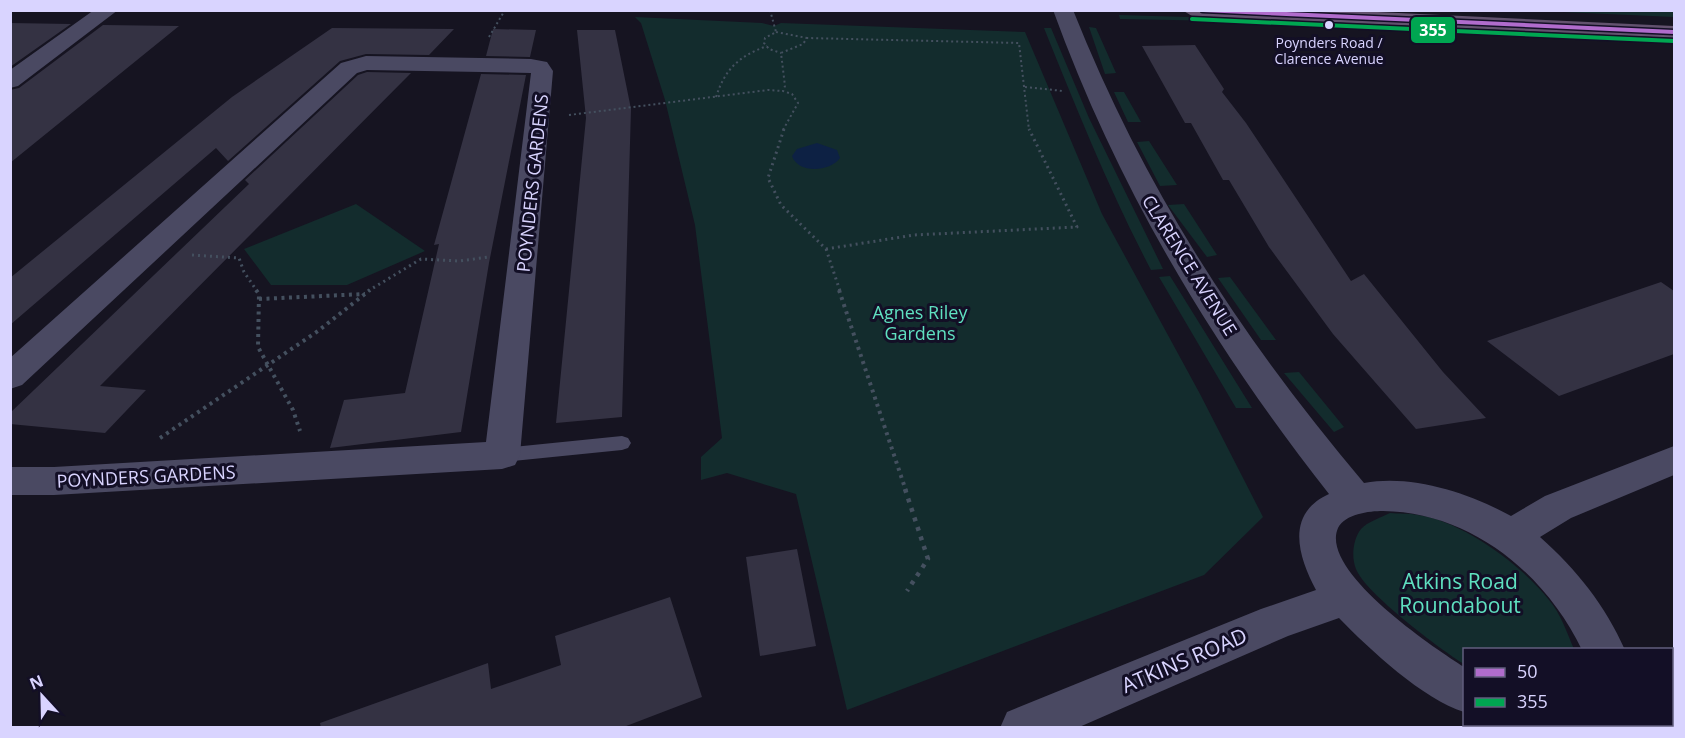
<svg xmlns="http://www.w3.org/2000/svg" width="1685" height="738" viewBox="0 0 1685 738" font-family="'Open Sans',sans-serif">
  <rect width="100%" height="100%" fill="#161421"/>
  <path fill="#132c2d" d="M 1541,11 L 1674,11 L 1674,17 Z
    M 1119,15 L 1221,18 L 1224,21 L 1120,19 Z
    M 635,17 L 762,23 L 774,26 L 781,23 L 1025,32 L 1102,214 L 1200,394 L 1263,517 L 1204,575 L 847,710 L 796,494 L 727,473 L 701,480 L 701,457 L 722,438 L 695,225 L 665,100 L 641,23 Z
    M 1089,27 L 1096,28 L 1116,73 L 1105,74 Z
    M 1044,28 L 1051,28 L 1089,118 L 1163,269 L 1151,270 C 1110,192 1077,110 1044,28 Z
    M 1114,92 L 1124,92 L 1141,122 L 1128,122 Z
    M 1149,141 L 1177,185 L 1160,186 L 1137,142 Z
    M 356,204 L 425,251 L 347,285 L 271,285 L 244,249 Z
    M 1184,204 L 1217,255 L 1207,257 L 1168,205 Z
    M 1170,276 L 1252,408 L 1236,408 L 1159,277 Z
    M 1230,277 L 1276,340 L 1261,340 L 1218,278 Z
    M 1299,372 L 1344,427 L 1334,432 L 1284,373 Z
    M 1390,513 C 1399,514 1409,513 1418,515 C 1462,521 1522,565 1549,600 C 1561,614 1567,633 1574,649 L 1464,650 L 1464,664 C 1441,650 1365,593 1356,569 C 1351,557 1353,539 1361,529 C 1367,522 1382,517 1390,513 Z"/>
  <path fill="#0d2144" d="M 817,143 L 837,150 L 840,158 C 830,172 798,174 792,156 L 797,149 Z"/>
  <path fill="#343243" d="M 10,23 L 71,24 L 10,67 Z
    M 103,25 L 179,26 L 10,163 L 10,90 L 19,88 Z
    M 332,28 L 454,29 L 429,55 L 366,54 L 340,61 L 228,161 L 216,148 L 10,325 L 10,278 L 232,97 Z
    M 493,29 L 536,30 L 530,57 L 486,56 Z
    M 577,30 L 615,30 L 631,109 L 622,417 L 556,423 L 586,118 Z
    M 1195,45 L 1224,89 L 1222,92 L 1246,123 L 1351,281 L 1364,274 L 1443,372 L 1486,418 L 1416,429 L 1333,334 L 1269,247 L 1229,180 L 1223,180 L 1191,123 L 1185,123 L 1142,46 Z
    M 367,72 L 411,73 L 100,386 L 146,390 L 105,433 L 10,424 L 10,413 L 249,184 L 245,180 L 358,75 Z
    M 481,74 L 526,75 L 489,263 L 461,432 L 330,448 L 344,400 L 405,393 L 439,244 L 434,245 Z
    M 1661,282 L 1674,291 L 1674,354 L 1559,396 L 1487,341 Z
    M 797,549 L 816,646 L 760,656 L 746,557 Z
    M 670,597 L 702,697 L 621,728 L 321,728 L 320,723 L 488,663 L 491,689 L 561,665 L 555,636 Z"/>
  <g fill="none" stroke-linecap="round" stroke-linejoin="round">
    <path stroke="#44505f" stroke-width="2" stroke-dasharray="2 3" stroke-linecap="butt" d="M 770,10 L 776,32 L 765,38 L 764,43 L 769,49 L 781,53
      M 776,32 L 807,38
      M 489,37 L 505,10
      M 1025,87 L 1063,91
      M 716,97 C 725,69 739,56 767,46
      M 569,115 L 768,90 L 783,91
      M 783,130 L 798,103 L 792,94 L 783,91 L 785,86 L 781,53 L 803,44 L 807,38 L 1019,43 L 1029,130"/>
    <path stroke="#44505f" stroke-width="3" stroke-dasharray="2 4" stroke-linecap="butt" d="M 784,129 L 768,178 L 781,205 L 826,249
      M 826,249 L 840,291
      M 826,249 L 914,235 L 1077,227 L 1029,129
      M 192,255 L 239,258 L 244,272 L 257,291
      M 368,291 L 421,259 L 459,261 L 489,257"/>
    <path stroke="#44505f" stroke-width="4" stroke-dasharray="3 4.5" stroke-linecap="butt" d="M 256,290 L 259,294 L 258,347 L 293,410 L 300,431
      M 839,290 L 906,491
      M 259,299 L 365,294
      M 160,438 L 318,331 L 370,290"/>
    <path stroke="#44505f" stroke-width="4.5" stroke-dasharray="4 6" stroke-linecap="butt" d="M 905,489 L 928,559 L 907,591"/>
    <path fill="#4a4962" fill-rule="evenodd" d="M 622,436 L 628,438 L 631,443 L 628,448 L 622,450 L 502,462 L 496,460 L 493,455 L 496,450 L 502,448 Z"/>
    <path fill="#4a4962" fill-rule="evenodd" d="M 94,10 L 118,10 L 18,86 L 10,88 L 10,70 Z
      M 1053,10 L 1073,10 C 1145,190 1240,336 1364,483 C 1412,474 1469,493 1511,516 L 1545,496 L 1674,446 L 1674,475 L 1571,518 L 1540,537 C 1577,570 1605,605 1625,650 L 1582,650 C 1545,573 1470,512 1383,511 C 1369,511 1345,514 1338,528 C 1319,571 1434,648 1464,667 L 1464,712 C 1424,700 1369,649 1339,618 L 1288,636 L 1077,728 L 1000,728 L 1007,712 L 1261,609 L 1316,590 C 1298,556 1285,514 1329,494 C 1212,345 1118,189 1053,10 Z
      M 366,56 L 531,59 L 547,62 L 553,71 L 520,455 L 515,465 L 502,469 L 54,495 L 10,495 L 10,467 L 54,467 L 486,442 L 531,73 L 367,70 L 357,73 L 22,385 L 10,389 L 10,358 L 341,63 Z
      M 1672,677 L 1674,678 L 1674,721 L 1672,720 Z
      M 1496,724 L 1542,724 L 1543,728 L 1497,728 Z"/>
    <path fill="#62526e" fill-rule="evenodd" d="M 1182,10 L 1335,10 L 1674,26 L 1674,38 L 1192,16 Z"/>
    <defs>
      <path id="bus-1" d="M 1203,10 L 1674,32"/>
      <path id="bus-2" d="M 1192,19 L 1674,41"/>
    </defs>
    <use href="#bus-1" stroke="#130f26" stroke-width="7"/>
    <use href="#bus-2" stroke="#130f26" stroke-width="7"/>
    <use href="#bus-1" stroke="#b06ccc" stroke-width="4"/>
    <use href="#bus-2" stroke="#00a651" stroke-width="4"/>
  </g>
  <circle fill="#d9d4ff" stroke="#130f26" stroke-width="2" cx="1329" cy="25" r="5"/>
  <g text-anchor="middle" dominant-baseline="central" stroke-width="6" stroke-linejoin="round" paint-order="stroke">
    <g font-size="14" fill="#d9d4ff" stroke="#130f26">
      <text x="1329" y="42">Poynders Road /<tspan x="1329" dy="16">Clarence Avenue</tspan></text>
    </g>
    <g font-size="18" fill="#d9d4ff" stroke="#130f26">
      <text transform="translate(532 183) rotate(-84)">POYNDERS GARDENS</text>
      <text transform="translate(1190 265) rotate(58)">CLARENCE AVENUE</text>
      <text transform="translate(146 476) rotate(-3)">POYNDERS GARDENS</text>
    </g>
    <g font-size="18" fill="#5fe0c0" stroke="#130f26">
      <text x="920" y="312">Agnes Riley<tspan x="920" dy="21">Gardens</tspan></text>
    </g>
    <g font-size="21" fill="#5fe0c0" stroke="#130f26">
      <text x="1460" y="581">Atkins Road<tspan x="1460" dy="24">Roundabout</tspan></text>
    </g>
    <g font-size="21" fill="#d9d4ff" stroke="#130f26">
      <text transform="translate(1184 660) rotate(-23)">ATKINS ROAD</text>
    </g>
  </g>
  <rect stroke="#130f26" stroke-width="2" x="1410" y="16" width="46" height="28" rx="6" fill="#00a651"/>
  <g font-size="16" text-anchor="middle" font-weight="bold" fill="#fff">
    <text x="1433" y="36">355</text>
  </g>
  <rect width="1685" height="738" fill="none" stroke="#d9d4ff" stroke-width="24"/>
  <rect x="1463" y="648" width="210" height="78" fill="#130f26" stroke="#625e7d" stroke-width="1.5"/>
  <rect x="1475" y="668" width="30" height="9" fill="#b06ccc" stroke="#625e7d" stroke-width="1.5"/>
  <text x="1517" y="678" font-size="18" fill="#d9d4ff">50</text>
  <rect x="1475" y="698" width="30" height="9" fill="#00a651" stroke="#625e7d" stroke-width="1.5"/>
  <text x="1517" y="708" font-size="18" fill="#d9d4ff">355</text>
  <g transform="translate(42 696) rotate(338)" stroke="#130f26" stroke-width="4.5" paint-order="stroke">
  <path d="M0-4.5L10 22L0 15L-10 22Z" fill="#d9d4ff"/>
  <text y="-9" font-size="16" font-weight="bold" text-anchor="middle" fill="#d9d4ff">N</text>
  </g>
</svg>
